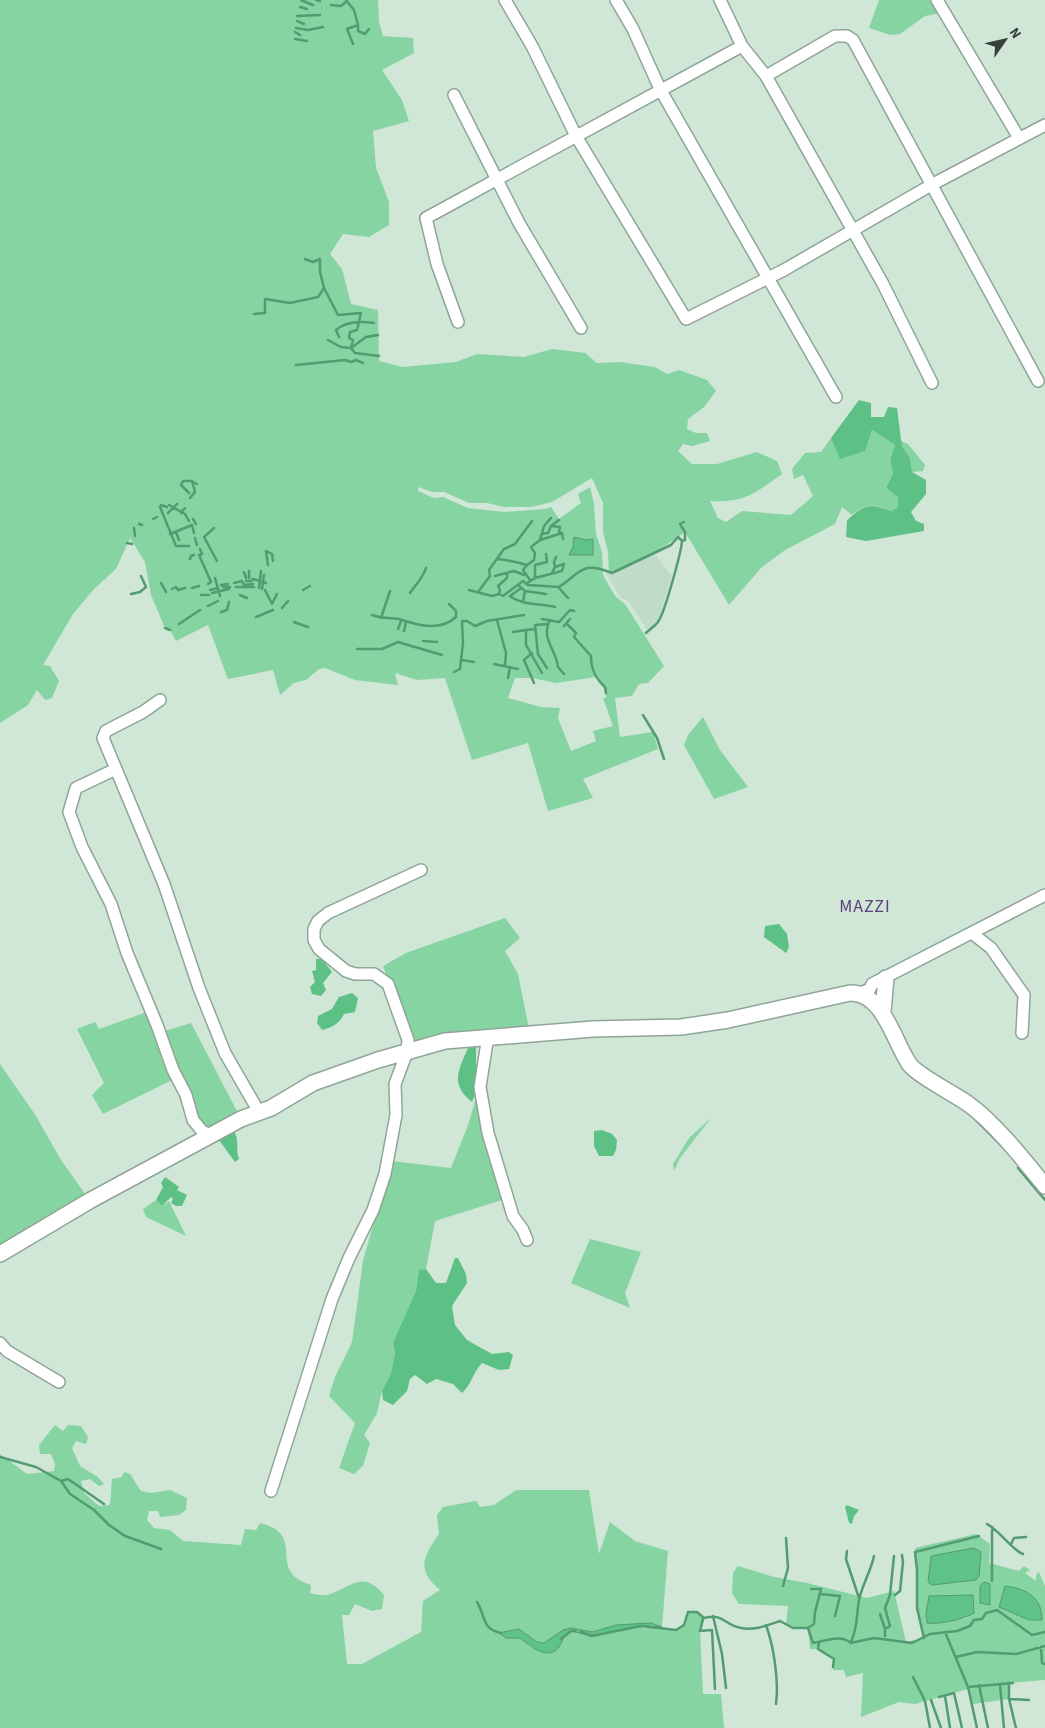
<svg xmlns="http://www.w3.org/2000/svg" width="1045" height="1728" viewBox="0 0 1045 1728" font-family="'Source Sans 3',sans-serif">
  <rect width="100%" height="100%" fill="#d0e6d7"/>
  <path fill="#bfdcc8" d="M 654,553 L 672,576 L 658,621 L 648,631 L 628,601 L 620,597 L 606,573 L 606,570 L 612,573 Z"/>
  <path fill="#85d4a2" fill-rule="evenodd" d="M 0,0 L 378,0 L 379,22 L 383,36 L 413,38 L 414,53 L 382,70 L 402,100 L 409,121 L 373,131 L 376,168 L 389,202 L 389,225 L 369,237 L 343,234 L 330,254 L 342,269 L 351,304 L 378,310 L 379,361 L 402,367 L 456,362 L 477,354 L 524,357 L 552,349 L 585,353 L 597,363 L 620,362 L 655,367 L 667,374 L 679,370 L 707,380 L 716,391 L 704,407 L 688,419 L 687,429 L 696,433 L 707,433 L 710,441 L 692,446 L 683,444 L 678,451 L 692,464 L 717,464 L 757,452 L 777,461 L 782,474 C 755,493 745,503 710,501 L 718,518 L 726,522 L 742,511 L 791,515 L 813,496 L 803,475 L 794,479 L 792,469 L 805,453 L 821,452 L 831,438 L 840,458 L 864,451 L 872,430 L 895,445 L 890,460 L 893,473 L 886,488 L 899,497 L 898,507 L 891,511 C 873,503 867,503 852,515 L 842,507 L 835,524 L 785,550 L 761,568 L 729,605 L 685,532 L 656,552 L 616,571 L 609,572 L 608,552 L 603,532 L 603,503 L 592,478 L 552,502 L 531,507 L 504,507 L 487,503 L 469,503 L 444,492 L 433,492 L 418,487 L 418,491 L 434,498 L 443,497 L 468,508 L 504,512 L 545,509 L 551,507 L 559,519 L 581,503 L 578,494 L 590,487 L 594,504 L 596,534 L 602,552 L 603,575 L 615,596 L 625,604 L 664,666 L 648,683 L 639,684 L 632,696 L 615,698 L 620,737 L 653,732 L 658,749 L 583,779 L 593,798 L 548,811 L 528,743 L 472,760 L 445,678 L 417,680 L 395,673 L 398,685 L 355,680 L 325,668 L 319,669 L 306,680 L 294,683 L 280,695 L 273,670 L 228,679 L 208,625 L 176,641 L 170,630 L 165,628 L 151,595 L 145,562 L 130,538 L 116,569 L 94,589 L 73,614 L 43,665 L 50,666 L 59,681 L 52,698 L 45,700 L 37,690 L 28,705 L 0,723 ZM 593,539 L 593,554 L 570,554 C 575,545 583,540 593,539 ZM 596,677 L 605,687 L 606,698 L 603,698 L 613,726 L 593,731 L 596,741 L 571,751 L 558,718 L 560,708 L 541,707 L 508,698 L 515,678 L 532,678 L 556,683 Z
    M 879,0 L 935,0 L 941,13 L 925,16 L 900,34 L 890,35 L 869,28 Z
    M 893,438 L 908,444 L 925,465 L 923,471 L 912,472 L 910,458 Z
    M 703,717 L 720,750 L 748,787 L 714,799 L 684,745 L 688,735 Z
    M 505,918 L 520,938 L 505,951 L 518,974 L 529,1029 L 416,1044 L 411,1042 L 383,966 L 406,953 Z
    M 147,1012 L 174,1079 L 103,1114 L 92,1095 L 104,1083 L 77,1029 L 95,1022 L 99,1029 Z
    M 191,1023 L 239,1115 L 205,1130 L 196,1118 L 162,1032 Z
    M 0,1064 L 36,1116 L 61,1160 L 88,1198 L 0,1249 Z
    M 478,1091 L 505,1199 L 435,1221 L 426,1269 L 419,1271 L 416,1291 L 393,1342 L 395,1353 L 391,1373 L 382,1391 L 377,1413 L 364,1435 L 370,1443 L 363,1466 L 354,1474 L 339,1468 L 355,1423 L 329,1396 L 335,1377 L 352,1342 L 363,1261 L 391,1161 L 451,1168 L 468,1125 Z
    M 711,1118 L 680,1158 L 674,1171 L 673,1164 L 689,1138 Z
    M 156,1200 L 162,1206 L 169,1201 L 186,1236 L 146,1217 L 143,1209 Z
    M 590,1239 L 641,1252 L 625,1293 L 630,1308 L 571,1283 Z
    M 55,1425 L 63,1431 L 68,1425 L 81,1426 L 88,1437 L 86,1444 L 76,1441 L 72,1448 L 80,1466 L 98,1477 L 104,1484 L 99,1486 L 90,1479 L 81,1481 L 84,1493 L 99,1506 L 110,1505 L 112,1479 L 122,1477 L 124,1472 L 130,1474 L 141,1491 L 151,1493 L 170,1490 L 187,1498 L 186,1510 L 179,1515 L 160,1517 L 158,1511 L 149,1511 L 147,1520 L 154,1528 L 170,1530 L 183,1541 L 241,1545 L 245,1529 L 256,1530 L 260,1523 C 309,1535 264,1570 311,1585 L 310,1593 C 315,1594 322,1596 327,1595 C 350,1589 362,1568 384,1595 L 382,1609 L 372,1611 L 355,1604 L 349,1615 L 342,1615 L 347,1664 L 362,1664 L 421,1632 L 423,1601 L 440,1590 C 416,1570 423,1557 439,1534 L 437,1515 L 443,1507 L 476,1501 L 480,1507 L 494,1505 L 516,1490 L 589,1490 L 599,1554 L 610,1522 L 635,1541 L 668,1551 L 662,1627 L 676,1630 L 684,1625 L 688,1612 L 697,1612 L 704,1618 L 700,1631 L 703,1694 L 721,1694 L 724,1728 L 0,1728 L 0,1454 L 27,1474 L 54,1471 L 55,1464 L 51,1454 L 40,1454 L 39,1445 ZM 616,1625 L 661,1627 L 642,1628 L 641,1626 L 592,1636 L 571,1631 L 553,1651 C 537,1653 522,1646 519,1629 L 537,1642 L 544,1643 L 563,1630 L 571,1628 L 592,1632 Z
    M 976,1534 L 990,1544 L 989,1563 L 1019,1571 L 1024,1566 L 1030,1570 L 1025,1573 L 1036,1581 L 1036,1575 L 1039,1572 L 1045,1586 L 1045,1680 L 1010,1683 L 1009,1699 L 973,1704 L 968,1689 L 915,1704 L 899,1702 L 861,1717 L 863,1673 L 846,1677 L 844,1670 L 833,1670 L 834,1659 L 818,1649 L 810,1649 L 808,1629 L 793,1628 L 786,1624 L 788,1606 L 739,1604 L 732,1593 L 733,1573 L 738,1566 L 774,1577 L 807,1583 L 867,1598 L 894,1591 L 906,1642 L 923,1638 L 917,1608 L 917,1570 L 915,1548 ZM 975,1548 L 979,1576 L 958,1552 ZM 973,1596 L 967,1618 L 934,1624 Z"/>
  <path fill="#5dc186" d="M 859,400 L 871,403 L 871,417 L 884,417 L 888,407 L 897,408 L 902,447 L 910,458 L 912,472 L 926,480 L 926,494 L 911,512 L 916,521 L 924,524 L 924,531 L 866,541 L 846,537 L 847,520 C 865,505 868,502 891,511 L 898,507 L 898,497 L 886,488 L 893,473 L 890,460 L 895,445 L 872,430 L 865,451 L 840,459 L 831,438 Z
    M 779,924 L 787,934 L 789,947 L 786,953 L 764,937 L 765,926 Z
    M 316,959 L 322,959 L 332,972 L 323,983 L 326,990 L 321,996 L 312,994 L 310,987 L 315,982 L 312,971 L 316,970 Z
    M 352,993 L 358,998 L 355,1012 L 344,1014 C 340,1023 332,1028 322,1030 L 317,1023 L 318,1016 L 332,1009 L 339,997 Z
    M 476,1047 L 476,1067 L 480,1072 L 478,1087 L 472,1102 C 450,1084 458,1071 468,1048 Z
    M 231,1129 C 241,1136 235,1149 239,1159 L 235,1162 L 216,1136 Z
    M 602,1130 L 612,1134 L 617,1140 L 616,1150 L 613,1156 L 599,1156 L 594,1146 L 594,1131 Z
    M 165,1177 L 179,1187 L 177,1190 L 187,1195 L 182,1206 L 176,1206 L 171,1203 L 173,1199 L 171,1197 L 162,1206 L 156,1200 L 163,1187 L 161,1183 Z
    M 455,1258 L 458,1258 L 466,1274 L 467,1283 L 452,1306 L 455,1325 L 467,1340 L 492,1354 L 509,1352 L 513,1355 L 509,1369 L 499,1370 L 482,1363 C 473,1372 472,1384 462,1393 L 453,1384 L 436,1379 L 427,1384 L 415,1375 L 410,1379 L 407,1391 L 393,1405 L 383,1400 L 382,1391 L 391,1373 L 395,1353 L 393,1342 L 416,1291 L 419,1270 L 426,1269 L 436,1283 L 446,1283 Z
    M 847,1505 L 859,1510 L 854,1516 L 852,1524 L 849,1523 L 845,1507 Z"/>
  <path fill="#5fc287" stroke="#539b70" d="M 574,537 L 586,540 L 593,539 L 593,555 L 569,555 L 573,547 Z
    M 974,1548 L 981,1552 L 979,1576 L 976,1580 L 932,1585 L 928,1582 L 931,1556 Z
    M 984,1582 L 990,1584 L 990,1605 L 980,1603 L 980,1586 Z
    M 1005,1586 C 1028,1589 1042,1598 1042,1620 L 1029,1620 L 999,1607 Z
    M 973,1595 L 974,1613 C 965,1619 938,1625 927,1623 L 926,1614 L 929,1596 Z
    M 651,1623 L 662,1627 L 641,1626 L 592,1636 L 571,1631 C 562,1638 564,1639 559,1647 C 548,1662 529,1645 520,1638 L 506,1638 L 499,1633 L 519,1629 L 537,1642 L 544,1643 L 563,1630 L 571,1628 L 592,1632 L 616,1625 Z"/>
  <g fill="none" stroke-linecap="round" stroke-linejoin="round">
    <path stroke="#539b70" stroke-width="2.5" d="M 301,0 L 313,5
      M 316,0 L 320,1
      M 346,0 L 354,10 L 358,25 L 347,29 L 353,44
      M 331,5 L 341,6 L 347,1
      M 300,7 L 307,9
      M 297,16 L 320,15
      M 297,21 L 304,24
      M 358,25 L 358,31 L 365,34 L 369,29
      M 296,28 L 308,30 L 323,27
      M 295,32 L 300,35
      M 295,39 L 307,41
      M 305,259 L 313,262 L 320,259 L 320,272 L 324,288
      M 254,314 L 265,313 L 265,299 L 290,303 L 318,297 L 324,288 L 338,315 L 361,313 L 357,330 L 350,332 L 349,338 L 353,340 L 351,348
      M 339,337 L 336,330 C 346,321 361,321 374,323
      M 328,340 L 341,347 L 351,348 L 355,353 L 379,356
      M 351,348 L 366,337 L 378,335
      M 296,365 L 345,360 L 351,362 L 356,360 L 363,363
      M 189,493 L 181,485 L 183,481 L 191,481 L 197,484
      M 190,498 L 195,492 L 192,481
      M 161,505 L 167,507
      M 169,505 L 185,514 L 189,521
      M 160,507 L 176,546 L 189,546
      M 168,513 L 177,504
      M 181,513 L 185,508
      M 153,519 L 157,517
      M 193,519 L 196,524
      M 139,524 L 142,525
      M 552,526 L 560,527 L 559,533
      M 134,528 L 135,536
      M 214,528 L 204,537 L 217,561
      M 176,532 L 179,540
      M 170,534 L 192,525 L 194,533
      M 542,534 L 548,533 L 551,526 L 559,520
      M 195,538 L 197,545
      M 540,540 L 562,533 L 563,539
      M 127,543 L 132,544
      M 200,549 L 202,554 L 199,555 L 211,582 L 208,584
      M 190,559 L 191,556 L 194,555
      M 497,559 C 507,560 517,562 527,565 L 534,560 L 535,553 L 531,547 L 540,540 L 544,526 L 551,518
      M 268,565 L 266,551 L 272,554 L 273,561
      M 527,565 L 523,570 L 530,580
      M 555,567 L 554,562 L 556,557
      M 249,571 L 249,578
      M 244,572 L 246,578
      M 552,573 L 555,567 L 564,564
      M 495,576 L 514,571 L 524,575
      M 215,578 L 220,596
      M 535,578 L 535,565 L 547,562 L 546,554
      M 246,581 L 251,581 L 253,579 L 266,583
      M 161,583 L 166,592
      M 234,583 L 242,581 L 244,585 L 253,584
      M 526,584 L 535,578 L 562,571 L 564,564
      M 221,585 L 228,584
      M 518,585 L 525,591 L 546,594
      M 223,587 L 230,587
      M 236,587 L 254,587
      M 192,588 L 199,586
      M 259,588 L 261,571
      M 559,588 L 568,598
      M 172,589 L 176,587 L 178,590 L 185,588
      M 262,589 L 264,575
      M 210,590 L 218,588
      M 265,590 L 272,604 L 277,594
      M 303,590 L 310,586
      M 469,590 L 492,596 L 499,594 L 503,596 L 523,581 L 528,585 L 559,587 C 581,573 581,560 612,573 L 671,545 L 678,537 L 682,541 L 685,540 L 685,532 L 680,524 L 684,522
      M 478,592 L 490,576 L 489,570 L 504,549 L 515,544 L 532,521
      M 212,593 L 229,589
      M 410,593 C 416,584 423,578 426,568
      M 131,594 L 140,592 L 146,587 L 141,576
      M 499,594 L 500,590 L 498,586 L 507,578 L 507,573
      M 201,595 L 209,595
      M 240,595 L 247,598
      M 510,596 L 520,589
      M 511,597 C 525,606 540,603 555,607
      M 523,602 L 525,591
      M 208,606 L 218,601
      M 282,608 L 288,601
      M 221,612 L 227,610 L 229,602
      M 372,615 C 382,619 390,617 399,619 C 417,625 440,632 456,617 L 456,611 L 449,604
      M 256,617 L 273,610
      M 381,618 L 390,591
      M 542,619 L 559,622 L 570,610 L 574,611
      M 497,620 L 506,653 L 505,665
      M 550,620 C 540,638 557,651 558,667 L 564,674
      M 294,622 L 308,627
      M 179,624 L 200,610
      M 567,624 L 576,633 L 574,637 L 591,656 C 591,669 595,678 605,687 L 606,693
      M 564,626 L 570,619
      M 165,628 L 170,630
      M 398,629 L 401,621
      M 535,629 L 526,630 L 526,645 L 542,673
      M 404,631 L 406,622
      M 513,632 L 526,630
      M 646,633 C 650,629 655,626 658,622 C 665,612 681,553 682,541
      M 423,641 L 437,642
      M 357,649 L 382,649 L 398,642 L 442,655
      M 532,653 L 524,660 L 534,683
      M 462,660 L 474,662
      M 494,664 L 518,669
      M 547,668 L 538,654 L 535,625 L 547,624
      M 454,672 L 460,669 L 463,643 L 462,621 L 467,621 L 475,626 L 487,621 L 524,615
      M 508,678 L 510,667
      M 643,715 L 657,738 L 664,759
      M 976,1120 L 1002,1146
      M 1018,1168 L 1045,1200
      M 0,1457 L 36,1467 L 61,1481 L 70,1494 L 94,1510 L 109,1525 L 125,1536 L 161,1549
      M 61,1481 L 68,1479 L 104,1504
      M 987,1524 C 1001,1532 1012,1550 1023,1554
      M 1011,1544 L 1014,1538 L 1026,1537
      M 847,1551 L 846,1559 L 859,1598
      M 992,1581 L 992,1527
      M 783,1586 L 788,1568 L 786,1538
      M 820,1594 L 840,1596 L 835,1616
      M 895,1595 L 900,1591 L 903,1562 L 902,1555
      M 477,1602 C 486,1616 481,1629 501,1633
      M 880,1614 L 885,1629
      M 713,1616 L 722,1654 L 726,1688
      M 703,1619 L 700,1631 L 712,1630 L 715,1689
      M 766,1625 C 774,1647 779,1682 776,1704
      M 808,1628 L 814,1624 L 815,1612 L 821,1589 L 811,1589
      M 581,1632 L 592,1636 L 641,1626 L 676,1630 L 684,1625 L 688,1612 L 697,1612 L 704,1618 C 724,1613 724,1625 741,1628 C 754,1631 768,1625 780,1621 L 793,1628 L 808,1628 L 813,1643 C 826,1641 840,1634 851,1643 L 874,1638 L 912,1643 L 930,1634 L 957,1631 L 970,1626 L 974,1620 L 982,1619 L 986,1613 L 997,1610 L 1032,1635 L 1045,1632
      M 945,1632 L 968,1687 L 1013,1683
      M 885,1636 L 885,1629 L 890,1626 L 885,1608 L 890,1595 L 894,1556
      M 924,1638 L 917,1608 L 917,1570 L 915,1552 L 979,1536
      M 561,1639 L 571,1631 L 575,1631
      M 819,1642 L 818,1649 L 834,1659 L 833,1667
      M 851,1642 C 858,1626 856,1617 859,1600 C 862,1585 871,1571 874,1556
      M 1041,1647 L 1042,1663 L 1045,1664
      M 956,1657 L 977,1652 L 1016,1654 L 1045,1646
      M 913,1677 L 925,1701 L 930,1728
      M 1009,1683 L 1009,1699 L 1016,1728
      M 979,1685 L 988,1728
      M 1000,1685 L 1004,1728
      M 968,1687 L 977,1728
      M 945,1696 L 950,1728
      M 939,1697 L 954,1693 L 962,1728
      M 1009,1699 L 1029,1700
      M 931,1700 L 941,1728"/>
    <defs>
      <path id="street" d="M 505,0 L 532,46 L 576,136 L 686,319 L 784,270 L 933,184 L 1045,125
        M 616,0 L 633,29 L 660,89 L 836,397
        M 720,0 L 742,46 L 766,76 L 883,284 L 932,383
        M 937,0 L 1019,138
        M 766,76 L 835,36 L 847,36 L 853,40 L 1038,381
        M 454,95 L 519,223 L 581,328
        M 458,322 L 437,264 L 426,218 L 742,46
        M 160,700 L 143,712 L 106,731 L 103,738 L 164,884 L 199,988 L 225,1053 L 259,1112
        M 116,769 L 76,788 L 69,812 L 82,847 L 111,904 L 127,953 L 157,1025 L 173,1070 L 186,1095 L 193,1120 L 202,1131 L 211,1135
        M 973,934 L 991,948 L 1024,995 L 1022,1033
        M 858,994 L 870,989 L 872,984 L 1045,895
        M 488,1036 L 480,1087 L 488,1133 L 513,1216 L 523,1230 L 527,1240
        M 0,1343 L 7,1351 L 59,1382
        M 271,1491 L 332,1299 L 349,1258 L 373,1210 L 385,1174 L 396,1115 L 395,1084 L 407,1052 L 408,1040 L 388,984 L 374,974 L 355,974 L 346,971 L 319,949 L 314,940 L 314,929 L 318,921 L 328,913 L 421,870"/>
      <path id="secondary" d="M 883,1011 L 886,978
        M 0,1254 L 91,1200 L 241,1119 L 271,1108 L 313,1083 L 378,1060 L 445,1041 L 593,1029 L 681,1027 L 728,1020 L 850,993 C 884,992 894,1043 910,1065 C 920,1077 953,1093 967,1103 C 994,1122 1024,1160 1045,1186"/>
    </defs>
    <use href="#street" stroke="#90a597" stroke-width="14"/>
    <use href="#secondary" stroke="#90a597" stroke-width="18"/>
    <use href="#street" stroke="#fff" stroke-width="11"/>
    <use href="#secondary" stroke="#fff" stroke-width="15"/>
  </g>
  <g text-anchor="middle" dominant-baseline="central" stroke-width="4.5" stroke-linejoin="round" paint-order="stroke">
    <g font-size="18" letter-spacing="1" fill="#5f417d" stroke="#d0e6d7">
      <text x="865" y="906">MAZZI</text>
    </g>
  </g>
  <g transform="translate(1005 40) rotate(56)" stroke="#d0e6d7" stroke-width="4" paint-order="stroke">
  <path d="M0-4L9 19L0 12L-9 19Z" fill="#363f39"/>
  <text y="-8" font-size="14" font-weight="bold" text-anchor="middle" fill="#363f39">N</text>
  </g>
</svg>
